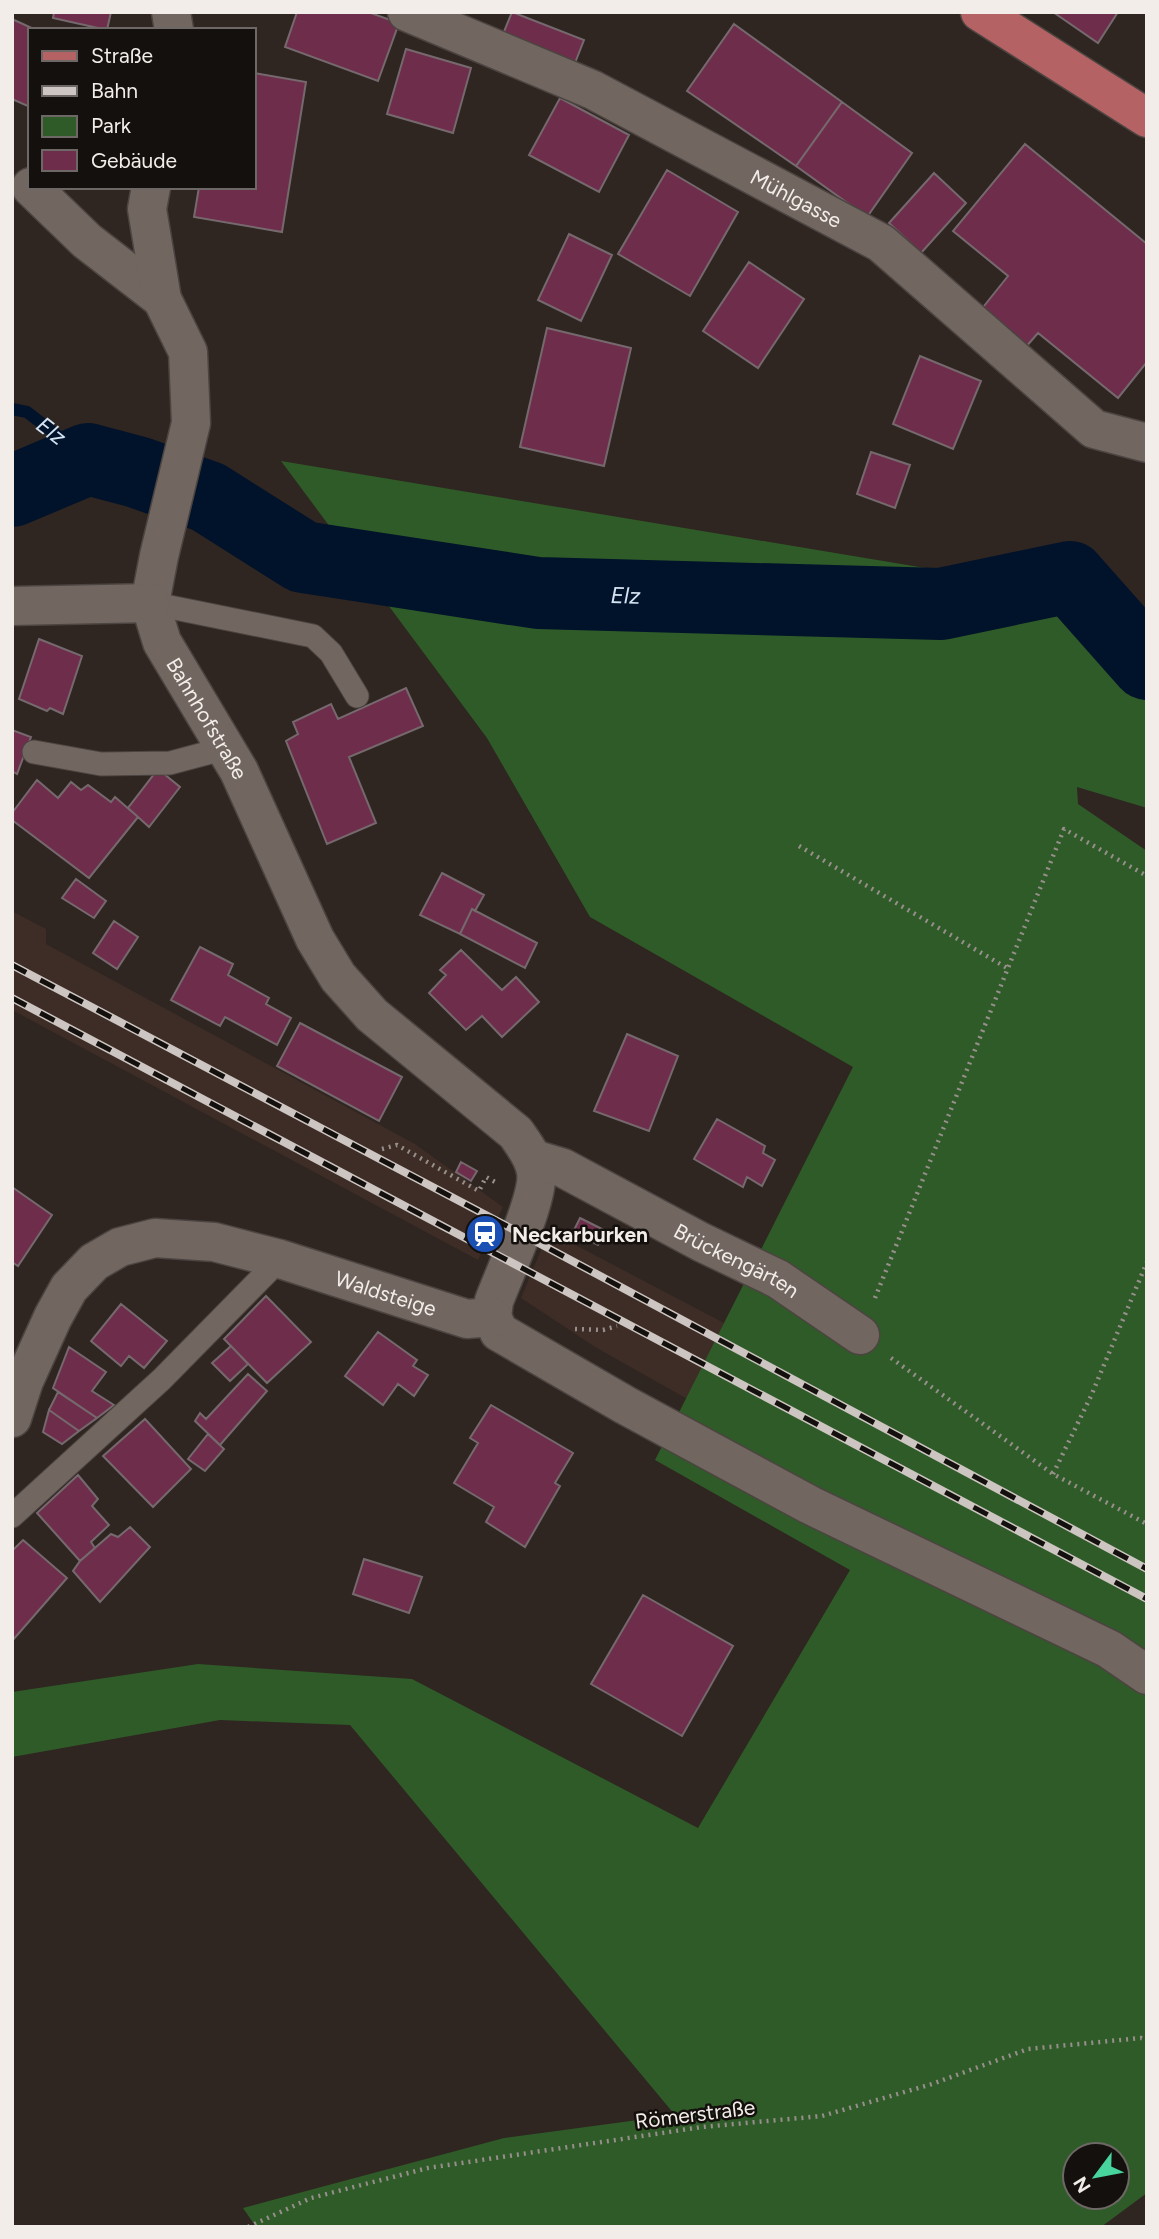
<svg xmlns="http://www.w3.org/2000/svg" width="1159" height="2239" viewBox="0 0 1159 2239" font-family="Figtree,sans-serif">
  <rect width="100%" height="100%" fill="#2f2521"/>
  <path fill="#3d2d26" d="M 12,911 L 46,929 L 46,944 L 415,1144 L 503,1207 L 478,1260 L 12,1010 Z
    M 549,1231 L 838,1383 L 774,1448 L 595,1347 L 521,1298 Z"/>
  <path fill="#2f5b28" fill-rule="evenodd" d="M 281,461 L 1088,595 L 1147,649 L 1147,808 L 1077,787 L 1078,804 L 1147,851 L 1147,2193 L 1101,2227 L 256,2227 L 243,2208 L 504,2138 L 675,2115 L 350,1725 L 220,1720 L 12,1757 L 12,1692 L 198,1664 L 412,1679 L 698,1828 L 850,1570 L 655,1460 L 853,1067 L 590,917 L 487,738 ZM 1075,2155 L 1117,2155 L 1117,2197 L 1075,2197 Z"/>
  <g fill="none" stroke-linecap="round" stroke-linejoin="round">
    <path stroke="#00132b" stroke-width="12" id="s1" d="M 12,409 L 27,412 L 88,459"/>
    <path stroke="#00132b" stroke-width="72" id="s2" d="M 12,491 L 88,459 L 137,472 L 208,497 L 303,557 L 538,593 L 941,604 L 1070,577 L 1147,664"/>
  </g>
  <path fill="#6e2e4b" stroke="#75696d" stroke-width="2" d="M 54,12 L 111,12 L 107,30 L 53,18 Z
    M 297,12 L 368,12 L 399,23 L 378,81 L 285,47 Z
    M 512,12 L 584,40 L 573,68 L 501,39 Z
    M 1053,12 L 1118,12 L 1098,43 Z
    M 12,19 L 36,30 L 30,30 L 30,107 L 12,99 Z
    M 734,24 L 842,102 L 796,166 L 687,91 Z
    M 406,49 L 471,68 L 453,133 L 387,114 Z
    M 254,73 L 306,82 L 282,232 L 194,217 L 199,187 L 254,187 Z
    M 560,98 L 629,135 L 599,192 L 529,155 Z
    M 842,102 L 912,153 L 867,217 L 796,166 Z
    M 1025,144 L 1147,244 L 1147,362 L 1118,398 L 1038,333 L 1025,348 L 980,311 L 1008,276 L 953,231 Z
    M 667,170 L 738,212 L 690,296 L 618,254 Z
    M 934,173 L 966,203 L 921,253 L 889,223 Z
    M 569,234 L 612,255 L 581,321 L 538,300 Z
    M 749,262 L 804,299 L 758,368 L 703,331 Z
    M 547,328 L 631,348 L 604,466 L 520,447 Z
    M 920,356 L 981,381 L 953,449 L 893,424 Z
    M 871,452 L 910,465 L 895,508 L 857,494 Z
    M 39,639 L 82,656 L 63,714 L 50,708 L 47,711 L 19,699 Z
    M 406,688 L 423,726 L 349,757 L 376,823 L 327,844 L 286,741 L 298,734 L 293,722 L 331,704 L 338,719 Z
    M 12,730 L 31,737 L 17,774 L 12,771 Z
    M 158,769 L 180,787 L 149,827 L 128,808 Z
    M 37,780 L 58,798 L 71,782 L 81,790 L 88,785 L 111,802 L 115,797 L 138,817 L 89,878 L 12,820 L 12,813 Z
    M 442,873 L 484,895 L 475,911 L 472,909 L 460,934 L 420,915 Z
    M 76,879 L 106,901 L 94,918 L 62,898 Z
    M 472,909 L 537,943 L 525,968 L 460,934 Z
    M 114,921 L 138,937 L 117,969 L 93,953 Z
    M 200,947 L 233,964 L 228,975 L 269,998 L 266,1004 L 291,1018 L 277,1045 L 225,1017 L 220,1026 L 171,1000 Z
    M 461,950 L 502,990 L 516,977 L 539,1002 L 502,1037 L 482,1016 L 466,1030 L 429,993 L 446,975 L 440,970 Z
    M 300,1023 L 402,1077 L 379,1121 L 277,1066 Z
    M 627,1034 L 678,1056 L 649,1131 L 594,1111 Z
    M 717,1119 L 765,1146 L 763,1153 L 775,1160 L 762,1186 L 747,1177 L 743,1187 L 694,1159 Z
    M 461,1162 L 477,1171 L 471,1181 L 456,1172 Z
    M 12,1187 L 52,1215 L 18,1266 L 12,1262 Z
    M 580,1218 L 606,1231 L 598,1245 L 573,1232 Z
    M 266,1296 L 311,1342 L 267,1383 L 224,1339 Z
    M 121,1304 L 167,1341 L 144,1368 L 129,1356 L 121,1366 L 91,1341 Z
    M 378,1332 L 417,1360 L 413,1366 L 428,1375 L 414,1396 L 398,1384 L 383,1405 L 345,1376 Z
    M 231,1346 L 248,1364 L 230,1381 L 212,1363 Z
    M 69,1347 L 106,1372 L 92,1391 L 114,1405 L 97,1418 L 53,1388 Z
    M 248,1374 L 267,1391 L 220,1445 L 195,1421 L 200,1413 L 206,1419 Z
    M 58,1392 L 97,1418 L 79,1431 L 49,1410 Z
    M 491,1405 L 573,1453 L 555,1483 L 560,1486 L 525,1547 L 486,1522 L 494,1507 L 454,1483 L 478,1443 L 470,1438 Z
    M 49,1410 L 79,1431 L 62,1444 L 43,1432 Z
    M 145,1419 L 191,1469 L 153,1507 L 103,1456 Z
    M 208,1434 L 224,1449 L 205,1471 L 188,1459 Z
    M 78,1475 L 98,1499 L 92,1506 L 109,1525 L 91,1542 L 95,1548 L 80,1561 L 37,1513 Z
    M 130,1527 L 150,1547 L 100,1602 L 73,1571 L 80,1561 L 111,1534 L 118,1537 Z
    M 23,1540 L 67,1578 L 12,1641 L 12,1551 Z
    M 364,1559 L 422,1577 L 409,1613 L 353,1594 Z
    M 643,1595 L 733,1646 L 682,1736 L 591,1684 Z"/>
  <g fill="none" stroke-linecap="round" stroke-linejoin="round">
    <defs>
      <path id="lane" d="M 150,603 L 313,636 L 331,653 L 357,696
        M 34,752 L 101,764 L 170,763 L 226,748
        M 12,1516 L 162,1379 L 280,1259"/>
      <g id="street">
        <path d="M 171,12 L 174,30"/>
        <path id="s3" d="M 407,12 L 593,90 L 881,243 L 1094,429 L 1147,443"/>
        <path d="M 31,187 L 87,241 L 162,299"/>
        <path id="s4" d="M 151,187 L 147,209 L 162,299 L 188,352 L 191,423 L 159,556 L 150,603 L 162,642 L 239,771 L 315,939 L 338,977 L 372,1015 L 516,1133 C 524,1145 534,1157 536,1172 C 540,1197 504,1274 494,1301 L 492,1317"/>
        <path d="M 12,606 L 150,603"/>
        <path id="s5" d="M 533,1159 L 563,1168 L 701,1242 L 778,1279 L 860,1335"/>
        <path d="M 492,1317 L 499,1332 L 625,1405 L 810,1505 L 1109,1649 L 1147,1675"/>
        <path id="s6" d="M 12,1418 L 24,1381 L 53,1317 L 69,1288 L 94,1262 L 120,1247 L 155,1238 L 214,1242 L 280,1259 L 467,1319 L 492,1317"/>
      </g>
      <path id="primary" d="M 980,12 L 1147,118"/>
    </defs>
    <use href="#lane" stroke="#4c4440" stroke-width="25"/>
    <use href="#street" stroke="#4c4440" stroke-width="41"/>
    <use href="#primary" stroke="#4c4440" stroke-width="41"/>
    <path stroke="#978f8b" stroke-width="4.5" stroke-dasharray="2 5" stroke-linecap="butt" d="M 799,846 L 1007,968
      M 382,1149 L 397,1145 L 479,1191 L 486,1177 L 497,1183
      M 875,1298 L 1064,829 L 1147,876
      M 575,1329 L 603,1330 L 617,1326
      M 891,1358 L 1053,1474 L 1147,1524
      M 1053,1474 L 1091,1396 L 1147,1262
      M 248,2227 L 311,2198 L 428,2168 L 702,2127 L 822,2116 L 932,2084 L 1028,2049 L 1141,2038 L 1147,2040"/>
    <use href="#lane" stroke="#716660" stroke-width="23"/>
    <use href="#street" stroke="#716660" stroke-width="38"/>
    <use href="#primary" stroke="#b46263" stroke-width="38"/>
    <defs>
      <path id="rail" d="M 12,965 L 520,1233 L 1147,1569
        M 12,998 L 1147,1599"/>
    </defs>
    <use href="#rail" stroke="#ccc5c1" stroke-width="8"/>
    <use href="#rail" stroke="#14100d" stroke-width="5" stroke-dasharray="16" stroke-linecap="butt"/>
  </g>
  <defs>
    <symbol id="station-disc" viewBox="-11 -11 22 22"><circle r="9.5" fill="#1a4fb4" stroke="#14100d"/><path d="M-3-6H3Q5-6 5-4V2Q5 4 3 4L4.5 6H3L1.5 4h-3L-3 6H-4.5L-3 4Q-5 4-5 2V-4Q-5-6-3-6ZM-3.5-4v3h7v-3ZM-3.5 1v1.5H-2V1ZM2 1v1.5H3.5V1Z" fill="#fff"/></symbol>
  </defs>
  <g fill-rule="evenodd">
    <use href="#station-disc" x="463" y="1212" width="44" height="44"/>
  </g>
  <g text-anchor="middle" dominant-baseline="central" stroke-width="5" stroke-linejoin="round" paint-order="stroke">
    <g font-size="21" fill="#f3ede9" stroke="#14100d">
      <text stroke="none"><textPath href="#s3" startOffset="432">Mühlgasse</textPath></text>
      <text stroke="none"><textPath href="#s4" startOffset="558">Bahnhofstraße</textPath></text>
      <text stroke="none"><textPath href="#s5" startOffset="228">Brückengärten</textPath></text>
      <text stroke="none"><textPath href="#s6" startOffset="483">Waldsteige</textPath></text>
      <text transform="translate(695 2114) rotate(-7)">Römerstraße</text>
    </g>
    <g font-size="21" font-weight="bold" fill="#f3ede9" stroke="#14100d" text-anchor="start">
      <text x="512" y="1234">Neckarburken</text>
    </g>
    <g font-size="23" font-style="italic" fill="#d5e3f2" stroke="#14100d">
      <text stroke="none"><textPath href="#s1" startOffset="46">Elz</textPath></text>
      <text stroke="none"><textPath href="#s2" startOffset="646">Elz</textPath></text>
    </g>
  </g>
  <rect width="1159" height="2239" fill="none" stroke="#f3ede9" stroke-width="28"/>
  <rect x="28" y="28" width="228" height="161" fill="#14100d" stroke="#6d6865" stroke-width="2"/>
  <rect x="42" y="51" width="35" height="10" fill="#b46263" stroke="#6d6865" stroke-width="2"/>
  <text x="91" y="63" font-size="21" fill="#f3ede9">Straße</text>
  <rect x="42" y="86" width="35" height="10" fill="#ccc5c1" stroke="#6d6865" stroke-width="2"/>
  <text x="91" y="98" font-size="21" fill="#f3ede9">Bahn</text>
  <rect x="42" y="116" width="35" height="21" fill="#2f5b28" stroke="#6d6865" stroke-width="2"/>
  <text x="91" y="133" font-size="21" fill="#f3ede9">Park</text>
  <rect x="42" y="150" width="35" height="21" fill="#6e2e4b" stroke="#6d6865" stroke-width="2"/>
  <text x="91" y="168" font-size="21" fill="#f3ede9">Gebäude</text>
  <g transform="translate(1096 2176) rotate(238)"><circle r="33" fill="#14100d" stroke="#6d6865" stroke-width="2"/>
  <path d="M0-5L12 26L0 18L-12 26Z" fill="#48d49d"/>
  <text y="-10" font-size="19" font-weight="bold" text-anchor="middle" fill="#f3ede9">N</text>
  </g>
</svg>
